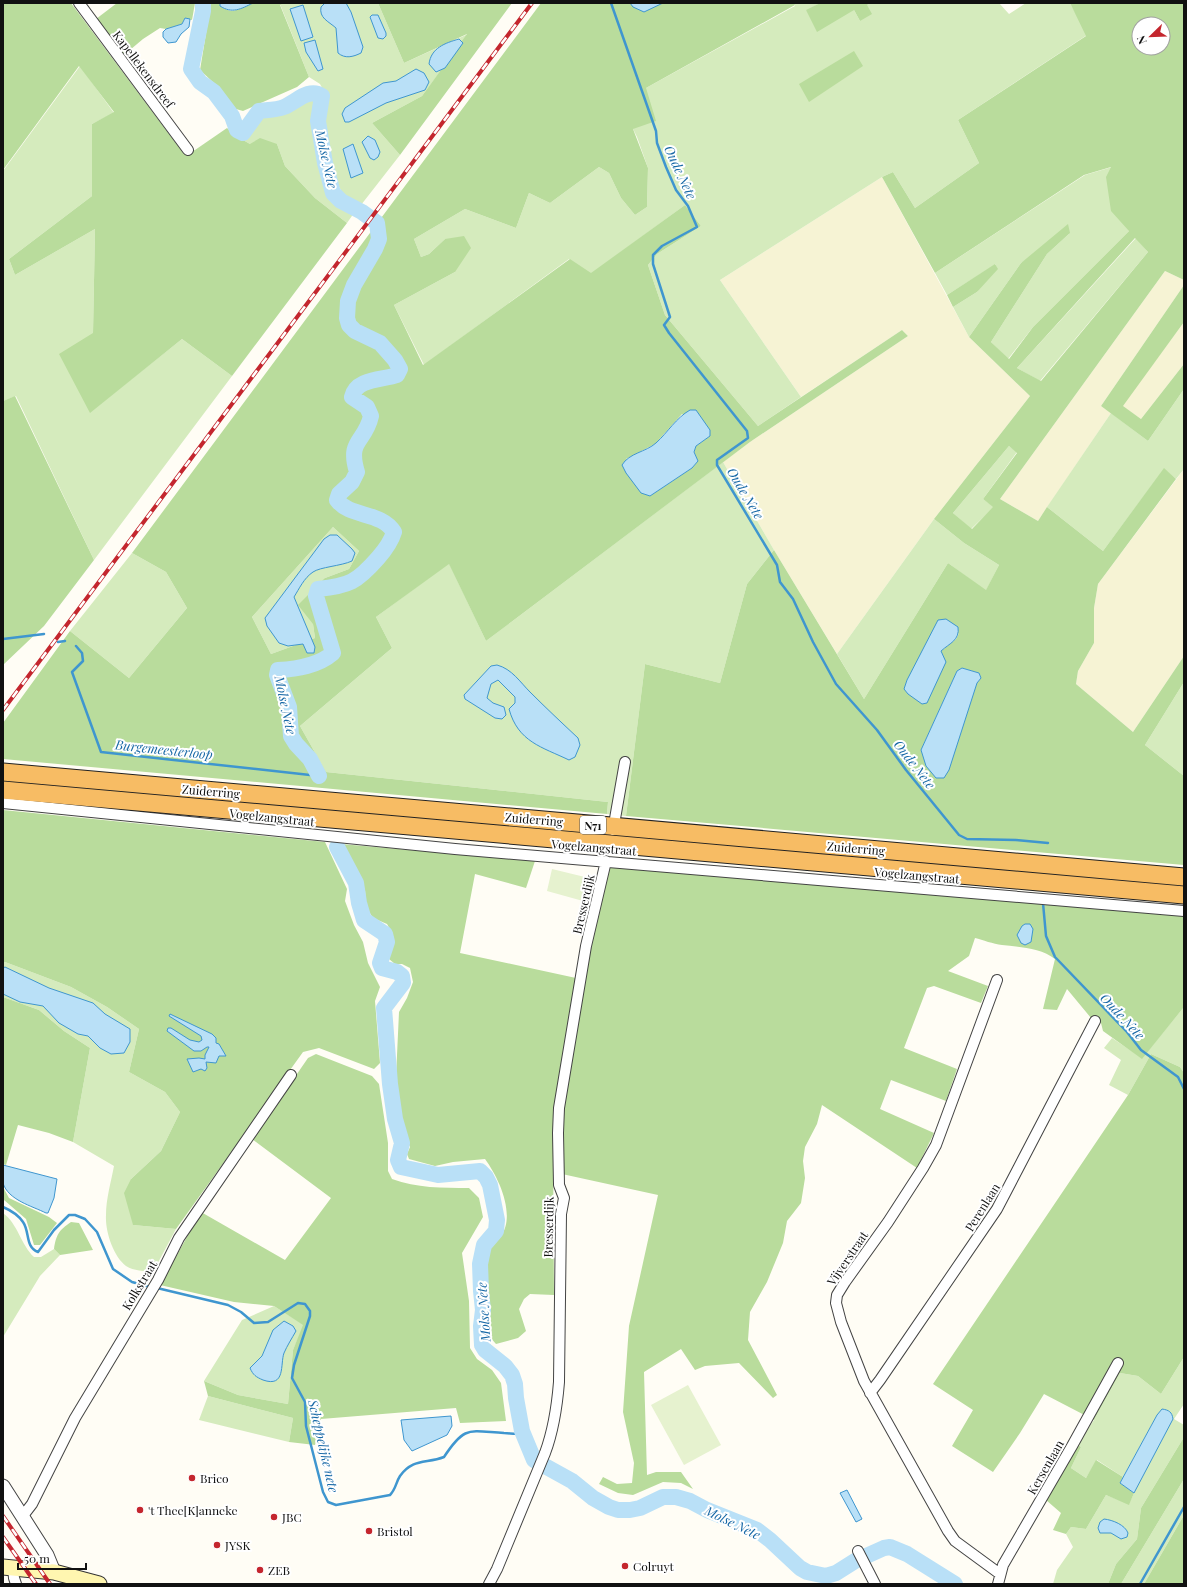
<svg xmlns="http://www.w3.org/2000/svg" width="1187" height="1587" viewBox="0 0 1187 1587" font-family="'Playfair Display',serif">
  <rect width="100%" height="100%" fill="#fffdf5"/>
  <path fill="#f6f3d4" d="M 882,177 L 969,337 L 1030,396 L 934,519 L 837,654 L 774,550 L 723,462 L 750,442 L 908,336 L 902,330 L 801,397 L 720,280 Z
    M 1165,271 L 1184,280 L 1184,285 L 1101,406 L 1111,413 L 1038,521 L 1000,499 Z
    M 1184,322 L 1184,364 L 1141,419 L 1122,406 Z
    M 1184,469 L 1184,656 L 1133,732 L 1076,684 L 1078,671 L 1094,643 L 1094,608 L 1098,584 Z"/>
  <path fill="#d5ebbd" d="M 283,3 L 378,3 L 404,63 L 468,34 L 422,96 L 372,123 L 400,155 L 361,205 L 344,196 L 336,181 L 325,133 L 324,116 L 327,101 L 326,95 L 320,84 L 309,77 L 280,4 Z
    M 794,3 L 820,3 L 806,11 L 854,10 L 860,21 L 867,5 L 871,3 L 999,3 L 1009,14 L 1026,3 L 1070,3 L 1087,35 L 958,120 L 979,163 L 915,208 L 893,172 L 882,177 L 720,280 L 801,397 L 758,426 L 665,315 L 648,265 L 657,254 L 701,226 L 685,205 L 591,274 L 569,259 L 424,365 L 394,305 L 455,272 L 445,239 L 429,254 L 421,257 L 414,239 L 465,209 L 516,228 L 529,193 L 550,203 L 599,167 L 609,173 L 621,198 L 635,215 L 647,207 L 648,168 L 637,137 L 633,129 L 646,88 L 795,6 Z
    M 80,66 L 114,113 L 92,124 L 92,196 L 9,259 L 15,275 L 95,229 L 93,333 L 90,412 L 182,339 L 232,376 L 94,560 L 16,396 L 3,401 L 3,171 Z
    M 308,99 L 312,99 L 315,104 L 313,113 L 313,126 L 327,184 L 332,196 L 354,213 L 347,223 L 315,198 L 285,166 L 277,144 L 250,144 L 236,136 L 239,133 L 245,136 L 253,129 L 258,118 L 262,114 L 278,114 L 287,111 L 300,102 Z
    M 1112,167 L 1129,231 L 1033,327 L 1008,359 L 991,342 L 1047,254 L 1070,233 L 1021,263 L 969,337 L 953,307 L 977,292 L 996,264 L 947,295 L 935,273 L 1085,175 Z
    M 1136,238 L 1148,252 L 1040,381 L 1017,368 Z
    M 1184,389 L 1184,469 L 1176,479 L 1164,469 L 1103,551 L 1047,507 L 1111,413 L 1148,441 Z
    M 1009,446 L 1017,452 L 983,499 L 994,507 L 971,529 L 953,513 Z
    M 723,462 L 774,550 L 747,584 L 720,683 L 645,664 L 626,816 L 607,814 L 608,802 L 326,772 L 300,726 L 392,648 L 376,617 L 449,563 L 486,641 Z
    M 934,519 L 964,543 L 999,565 L 986,591 L 948,563 L 864,699 L 837,654 Z
    M 333,527 L 359,551 L 349,569 L 325,578 L 313,624 L 315,638 L 271,654 L 252,617 Z
    M 132,553 L 166,572 L 187,608 L 129,678 L 70,631 Z
    M 1184,682 L 1184,776 L 1145,745 Z
    M 5,962 L 71,987 L 107,1007 L 139,1029 L 129,1072 L 165,1092 L 180,1112 L 161,1151 L 131,1179 L 133,1225 L 176,1229 L 153,1272 C 144,1271 134,1271 126,1266 C 113,1256 105,1231 106,1215 C 106,1199 111,1182 114,1166 L 73,1142 L 90,1048 L 64,1031 L 39,1010 L 3,997 L 3,963 Z
    M 1184,1007 L 1184,1073 L 1180,1067 L 1151,1054 L 1128,1095 L 1109,1085 L 1121,1060 L 1104,1048 L 1112,1038 L 1142,1058 Z
    M 3,1213 C 18,1224 21,1245 34,1257 L 41,1257 L 54,1249 L 60,1255 L 40,1276 L 3,1337 Z
    M 274,1306 L 304,1325 L 293,1350 L 288,1404 L 238,1395 L 204,1381 L 242,1320 Z
    M 1184,1357 L 1184,1404 L 1174,1419 L 1184,1425 L 1184,1437 L 1141,1508 L 1137,1539 L 1116,1564 L 1108,1584 L 1053,1584 L 1057,1570 L 1073,1547 L 1066,1534 L 1071,1527 L 1086,1529 L 1106,1495 L 1129,1504 L 1134,1493 L 1157,1415 L 1123,1477 L 1097,1460 L 1086,1478 L 1071,1468 L 1081,1447 L 1077,1444 L 1094,1420 L 1120,1373 L 1138,1376 L 1161,1394 Z
    M 208,1396 L 293,1418 L 289,1442 L 199,1420 Z
    M 1184,1479 L 1184,1515 L 1144,1584 L 1121,1584 Z"/>
  <path fill="#b9dc9c" fill-rule="evenodd" d="M 3,3 L 71,3 L 184,154 L 195,150 L 227,128 L 236,136 L 250,144 L 260,138 L 277,144 L 285,166 L 315,198 L 347,223 L 232,376 L 182,339 L 90,413 L 59,354 L 93,333 L 95,229 L 15,275 L 9,259 L 92,196 L 92,124 L 114,112 L 79,66 L 3,170 Z
    M 117,3 L 195,3 L 192,20 L 185,18 L 182,24 L 166,29 L 160,28 L 143,39 L 124,55 L 96,19 Z
    M 211,3 L 220,3 L 220,6 C 237,17 238,6 253,3 C 262,1 274,3 283,3 L 280,5 L 309,77 L 297,87 L 243,111 L 236,109 L 217,86 L 200,70 Z
    M 378,3 L 512,3 L 400,155 L 372,123 L 422,96 L 467,34 L 404,63 Z
    M 541,3 L 794,3 L 795,5 L 646,88 L 656,121 L 633,129 L 648,168 L 647,207 L 635,215 L 621,198 L 609,173 L 599,167 L 550,203 L 529,193 L 516,228 L 465,209 L 414,239 L 421,257 L 429,254 L 445,239 L 464,236 L 471,248 L 455,272 L 394,305 L 423,365 L 570,259 L 591,273 L 685,205 L 701,226 L 657,254 L 648,265 L 665,315 L 758,426 L 902,330 L 908,336 L 750,442 L 486,641 L 449,564 L 376,617 L 392,648 L 300,726 L 326,772 L 608,802 L 607,814 L 3,759 L 3,723 L 70,631 L 129,678 L 187,608 L 166,572 L 132,553 ZM 682,414 L 710,436 L 696,446 L 694,452 L 698,461 L 692,468 L 650,496 L 626,459 L 655,444 ZM 333,527 L 359,551 L 349,569 L 325,578 L 298,605 L 313,624 L 315,638 L 271,654 L 252,617 Z
    M 820,3 L 871,3 L 867,5 L 872,14 L 860,21 L 854,10 L 817,32 L 806,10 Z
    M 1070,3 L 1184,3 L 1184,280 L 1165,271 L 1000,499 L 1038,521 L 1047,507 L 1103,551 L 1164,468 L 1176,479 L 1098,584 L 1094,608 L 1094,643 L 1078,671 L 1076,684 L 1133,732 L 1184,656 L 1184,682 L 1145,745 L 1184,776 L 1184,865 L 626,816 L 645,664 L 720,683 L 747,584 L 774,550 L 864,699 L 948,563 L 986,590 L 999,565 L 964,543 L 934,519 L 1030,396 L 969,337 L 1021,263 L 1068,224 L 1070,233 L 1047,254 L 991,342 L 1009,359 L 1033,327 L 1129,231 L 1111,211 L 1106,177 L 1111,167 L 1084,175 L 935,273 L 882,177 L 893,172 L 915,208 L 979,163 L 958,120 L 1086,36 ZM 1139,24 L 1163,24 L 1163,48 L 1139,48 ZM 1135,238 L 1148,252 L 1041,381 L 1017,368 ZM 1009,446 L 1017,453 L 983,499 L 993,507 L 972,529 L 953,513 ZM 959,633 L 956,639 L 941,651 L 908,694 L 905,689 L 907,680 ZM 962,668 L 979,673 L 981,678 L 921,750 L 957,671 Z
    M 854,51 L 863,66 L 809,102 L 799,84 Z
    M 995,264 L 998,269 L 977,292 L 953,307 L 947,295 Z
    M 1184,285 L 1184,322 L 1123,406 L 1141,419 L 1184,364 L 1184,389 L 1148,441 L 1101,406 Z
    M 15,396 L 94,560 L 44,626 L 3,665 L 3,401 Z
    M 3,810 L 325,842 L 347,889 L 345,901 L 354,925 L 363,942 L 368,963 L 380,987 L 375,1001 L 380,1063 L 374,1069 L 319,1048 L 303,1052 L 176,1229 L 133,1225 L 124,1193 L 131,1179 L 161,1151 L 180,1112 L 165,1092 L 129,1072 L 139,1029 L 107,1007 L 71,987 L 5,962 L 3,963 Z
    M 341,844 L 535,861 L 526,888 L 475,874 L 460,953 L 576,978 L 555,1102 L 553,1143 L 554,1295 L 530,1294 L 524,1299 L 519,1309 L 526,1331 L 518,1338 L 496,1344 L 489,1336 C 489,1319 488,1301 488,1284 C 488,1276 486,1267 488,1259 C 491,1243 494,1247 501,1236 C 516,1215 499,1178 485,1159 L 453,1162 L 435,1166 L 409,1159 L 407,1154 L 410,1147 L 404,1134 L 399,1108 L 396,1077 L 399,1012 L 407,998 L 413,982 L 410,968 L 402,964 L 395,964 L 389,959 L 393,941 L 391,931 L 387,924 L 373,918 L 366,907 L 365,890 Z
    M 612,866 C 803,884 994,897 1184,916 L 1184,1007 L 1142,1059 L 1103,1031 L 1101,1023 L 1091,1018 L 1067,989 L 1057,1010 L 1043,1009 L 1055,959 C 1041,948 1019,947 1002,945 C 993,944 983,940 975,938 L 969,956 L 948,971 L 988,986 L 981,1003 L 934,986 L 927,988 L 904,1048 L 957,1069 L 946,1101 L 891,1080 L 880,1109 L 934,1133 L 917,1168 L 822,1105 L 817,1124 L 805,1147 L 803,1161 L 805,1178 L 801,1203 L 787,1221 L 783,1243 L 767,1282 L 750,1312 L 748,1340 L 777,1395 L 773,1398 L 739,1363 L 705,1366 L 695,1370 L 681,1349 L 644,1372 L 647,1475 L 656,1472 L 681,1472 L 693,1489 L 681,1483 L 663,1482 L 633,1495 L 618,1493 L 599,1484 L 603,1477 L 617,1484 L 632,1483 L 634,1463 L 623,1412 L 629,1326 L 658,1195 L 562,1174 L 562,1122 L 585,977 L 608,868 Z
    M 3,997 L 39,1010 L 64,1031 L 90,1048 L 73,1142 L 49,1133 L 18,1125 L 6,1165 L 3,1164 Z
    M 316,1054 L 372,1076 L 379,1084 L 388,1143 L 388,1171 L 392,1179 C 417,1188 442,1188 469,1188 L 479,1198 L 483,1217 L 462,1253 L 469,1301 L 470,1348 L 477,1359 L 492,1370 L 501,1383 L 506,1421 L 460,1423 L 456,1408 L 321,1419 L 315,1445 L 289,1442 L 293,1418 L 208,1396 L 204,1381 L 238,1395 L 288,1404 L 293,1350 L 303,1325 L 274,1306 L 234,1302 L 160,1285 L 201,1212 L 285,1260 L 331,1198 L 252,1139 L 308,1058 Z
    M 1151,1054 L 1180,1067 L 1184,1073 L 1184,1357 L 1161,1394 L 1138,1376 L 1120,1373 L 1094,1420 L 1044,1394 L 1020,1433 L 993,1472 L 952,1446 L 973,1410 L 933,1384 L 1128,1095 Z
    M 3,1187 L 9,1198 L 49,1217 L 57,1223 L 40,1245 L 34,1245 L 26,1219 L 4,1200 Z
    M 71,1222 L 79,1223 L 93,1250 L 60,1255 L 54,1249 C 56,1235 59,1230 71,1222 Z
    M 1184,1437 L 1184,1479 L 1121,1584 L 1108,1584 L 1116,1564 L 1137,1539 L 1141,1508 Z
    M 1077,1444 L 1081,1447 L 1071,1468 L 1086,1478 L 1096,1460 L 1123,1477 L 1120,1483 L 1134,1493 L 1129,1505 L 1106,1495 L 1086,1529 L 1071,1527 L 1066,1534 L 1053,1530 L 1061,1513 L 1046,1500 Z
    M 1184,1515 L 1184,1584 L 1144,1584 Z"/>
  <path fill="#e6f2cf" d="M 552,869 L 589,878 L 583,901 L 547,891 Z
    M 688,1385 L 721,1445 L 684,1465 L 651,1405 Z"/>
  <path fill="#b9e0f7" stroke="#3f96cf" d="M 220,3 L 253,3 C 241,9 232,14 220,6 Z
    M 325,3 L 346,3 L 351,12 L 363,47 L 361,53 C 353,57 345,59 338,53 L 336,28 C 328,21 319,18 321,7 Z
    M 630,3 L 663,3 L 644,12 L 633,7 Z
    M 303,5 L 313,37 L 301,41 L 290,9 Z
    M 372,15 L 378,15 L 386,33 L 386,36 L 383,39 L 378,38 L 370,17 Z
    M 185,18 L 190,19 L 189,27 L 181,34 L 176,42 L 168,43 L 163,37 L 163,32 L 166,29 L 182,24 Z
    M 459,39 L 463,43 L 445,68 L 436,72 L 429,64 C 431,48 445,43 459,39 Z
    M 315,40 L 323,69 L 318,71 L 306,52 L 304,43 Z
    M 416,69 L 424,73 L 429,82 L 425,90 L 386,103 L 349,122 L 345,122 L 342,114 L 345,108 L 383,83 L 396,81 Z
    M 368,136 L 375,140 L 380,152 L 378,157 L 374,160 L 370,158 L 362,142 Z
    M 353,144 L 363,173 L 351,178 L 343,149 Z
    M 690,410 L 696,410 L 710,430 L 710,436 L 696,446 L 694,452 L 698,461 L 692,468 L 650,496 L 641,493 L 626,473 L 622,465 C 629,453 646,452 656,443 C 668,432 676,418 690,410 Z
    M 330,535 L 337,535 L 352,549 L 355,553 L 352,561 C 341,566 320,567 313,572 C 304,578 299,589 294,597 L 315,647 L 314,653 L 307,653 L 303,644 L 288,646 L 279,643 L 267,626 L 265,618 L 324,539 Z
    M 946,619 L 958,627 C 960,640 950,643 941,651 L 946,662 L 927,703 L 922,704 L 908,694 L 904,689 L 907,680 L 938,620 Z
    M 497,665 C 512,669 520,682 530,692 C 546,708 562,723 578,738 L 580,745 L 575,757 L 569,760 C 542,747 518,742 509,709 L 515,703 L 515,697 L 498,680 L 491,684 L 487,698 L 493,703 L 504,707 L 506,715 L 502,719 L 495,718 L 465,699 L 464,695 L 491,666 Z
    M 962,668 L 979,673 L 981,678 L 977,683 L 949,770 L 944,778 L 936,778 L 926,766 L 921,750 L 957,671 Z
    M 1025,924 L 1030,924 L 1033,929 L 1031,942 L 1025,945 L 1021,943 L 1017,935 L 1022,926 Z
    M 5,967 L 49,988 L 93,1003 L 105,1014 L 130,1029 L 130,1042 L 124,1053 L 111,1054 L 100,1048 L 88,1036 L 78,1034 L 59,1023 L 43,1006 L 20,1002 L 3,994 L 3,968 Z
    M 170,1014 L 212,1034 L 216,1038 L 216,1043 L 219,1044 L 226,1056 L 219,1056 L 216,1063 L 206,1062 L 207,1068 L 205,1071 L 201,1069 L 193,1072 L 187,1059 L 199,1058 L 205,1059 L 205,1055 L 209,1047 L 207,1047 L 201,1051 L 194,1051 L 167,1031 L 168,1028 L 171,1028 L 190,1040 L 199,1042 L 202,1040 L 201,1036 L 169,1016 Z
    M 3,1165 L 57,1179 L 54,1198 L 48,1213 L 46,1213 C 32,1206 8,1200 3,1183 C 2,1178 3,1170 3,1165 Z
    M 284,1321 L 293,1326 L 296,1331 C 292,1338 287,1346 284,1353 C 280,1364 286,1388 263,1380 C 256,1377 253,1375 250,1368 L 262,1356 L 273,1330 Z
    M 1162,1409 C 1169,1410 1172,1412 1173,1419 L 1134,1493 L 1120,1483 L 1157,1415 Z
    M 451,1416 L 452,1426 L 447,1435 L 412,1451 L 404,1440 L 401,1420 Z
    M 847,1490 L 862,1519 L 856,1522 L 840,1493 Z
    M 1104,1519 C 1113,1520 1125,1525 1128,1533 L 1127,1537 L 1121,1539 L 1111,1533 L 1100,1533 L 1098,1528 L 1100,1522 Z"/>
  <g fill="none" stroke-linecap="round" stroke-linejoin="round">
    <path stroke="#3f96cf" stroke-width="2.5" d="M 611,3 L 656,131 L 657,143 L 666,167 L 676,190 L 688,206 L 697,227 L 662,246 L 653,255 L 653,264 L 670,317 L 664,325 L 669,333 L 747,431 L 748,438 L 717,460 L 717,465 L 777,565 L 780,582 L 793,599 L 813,642 L 836,684 L 877,730 L 906,770 L 959,835 L 967,839 L 1016,840 L 1048,843
      M 3,639 L 44,634
      M 58,642 L 65,641
      M 76,646 L 82,653 L 83,661 L 72,672 L 101,752 L 319,776
      M 1043,903 L 1046,936 L 1055,957 L 1127,1032 L 1141,1050 L 1178,1077 L 1184,1089
      M 3,1207 C 10,1210 19,1216 23,1222 C 30,1232 25,1247 38,1252 L 54,1230 L 69,1215 L 75,1215 L 85,1219 L 97,1232 L 113,1269 L 132,1282 L 150,1287
      M 157,1288 L 228,1305 L 241,1312 L 254,1323 L 268,1322 L 298,1303 L 305,1304 L 310,1311 L 310,1316 L 294,1365 L 292,1378 L 305,1402 L 306,1426 L 323,1492 L 328,1502 L 336,1505 L 390,1495 C 396,1489 396,1482 400,1476 C 413,1458 426,1464 444,1457 C 465,1425 469,1431 504,1433 C 510,1433 517,1435 523,1433
      M 1140,1584 L 1184,1507"/>
    <path stroke="#b9e0f7" stroke-width="16" d="M 203,3 L 203,11 L 191,69 L 200,82 L 214,92 L 232,116 L 237,130 L 243,133 L 259,111 C 266,110 277,110 284,107 C 296,102 309,87 322,96 L 318,121 L 325,163 L 333,193 L 341,201 L 362,212 L 377,223 L 379,239 L 375,249 L 354,285 L 348,301 L 347,318 L 349,325 L 355,331 L 380,343 L 395,360 L 400,369 L 397,375 C 383,380 356,378 352,397 L 367,407 L 371,416 C 365,443 347,439 357,472 L 352,482 L 339,494 L 337,500 C 350,518 381,511 394,532 C 391,542 385,550 378,558 C 357,582 349,586 318,589 L 316,596 L 333,653 C 318,666 297,669 278,670 L 277,675 L 289,707 L 291,736 L 296,744 L 310,759 L 319,776
      M 337,847 L 356,883 L 359,903 L 364,920 L 385,934 L 387,942 L 380,963 L 382,968 L 397,972 L 402,976 L 403,983 L 384,1008 L 390,1084 L 395,1119 L 402,1143 L 398,1160 L 401,1167 L 438,1175 L 480,1171 L 486,1177 L 490,1185 L 497,1220 L 496,1231 L 484,1245 L 480,1264 L 481,1291 L 483,1310 L 481,1326 L 482,1345 L 485,1350 L 505,1366 L 512,1375 L 515,1384 L 516,1398 L 522,1431 L 534,1460 L 572,1481 L 593,1498 L 609,1507 L 618,1510 L 630,1510 L 640,1508 L 663,1497 L 676,1497 L 690,1501 L 707,1510 L 757,1530 L 770,1540 L 800,1568 L 807,1572 L 826,1576 L 836,1573 L 855,1561 L 884,1548 L 890,1547 L 907,1554 L 955,1584"/>
    <defs>
      <path id="minor" d="M 79,3 L 188,150
        M 3,803 L 455,849 L 1184,911
        M 613,830 L 625,762
        M 997,980 L 936,1145 L 923,1168 L 888,1222 L 845,1282 L 837,1295 L 836,1303 L 841,1322 L 864,1381 L 948,1531 L 955,1541 L 1000,1574
        M 870,1393 L 880,1380 L 997,1209 L 1095,1021
        M 22,1517 L 32,1504 L 75,1418 L 158,1280 L 179,1238 L 291,1075
        M 858,1551 L 875,1584
        M 13,1568 L 14,1578 L 16,1584
        M 489,1584 L 497,1569 L 545,1453 C 554,1429 557,1407 559,1382 L 561,1214 L 564,1198 L 559,1185 L 558,1133 L 559,1108 L 586,946 L 606,861
        M 998,1584 L 1003,1565 L 1072,1446 L 1118,1363"/>
      <path id="tertiary" d="M 3,1486 L 47,1555 L 54,1572"/>
      <path id="secondary" d="M 3,1567 L 54,1572 L 99,1584"/>
      <path id="trunk" d="M 3,772 L 1184,877
        M 3,790 L 1184,895"/>
    </defs>
    <use href="#minor" stroke="#444" stroke-width="12"/>
    <use href="#tertiary" stroke="#444" stroke-width="15"/>
    <use href="#secondary" stroke="#333" stroke-width="17"/>
    <use href="#trunk" stroke="#222" stroke-width="19"/>
    <use href="#minor" stroke="#fff" stroke-width="10"/>
    <use href="#tertiary" stroke="#fff" stroke-width="13"/>
    <use href="#secondary" stroke="#fff6b0" stroke-width="15"/>
    <use href="#trunk" stroke="#f7bc64" stroke-width="17"/>
    <defs>
      <path id="rail" d="M 3,710 L 532,3
        M 3,1516 L 50,1584
        M 3,1537 L 36,1584"/>
    </defs>
    <use href="#rail" stroke="#c4262e" stroke-width="4"/>
    <use href="#rail" stroke="#fff" stroke-width="2.5" stroke-dasharray="8" stroke-linecap="butt"/>
  </g>
  <g fill="#c4262e" stroke="#fff" stroke-width="1.5">
    <circle cx="192" cy="1478" r="4"/>
    <circle cx="140" cy="1510" r="4"/>
    <circle cx="274" cy="1517" r="4"/>
    <circle cx="369" cy="1531" r="4"/>
    <circle cx="217" cy="1545" r="4"/>
    <circle cx="625" cy="1566" r="4"/>
    <circle cx="260" cy="1570" r="4"/>
  </g>
  <g text-anchor="middle" dominant-baseline="central" stroke-width="4" stroke-linejoin="round" paint-order="stroke">
    <rect fill="#fff" stroke="#585858" stroke-width="1" x="580" y="816" width="26" height="18" rx="3"/>
    <g font-size="11" font-weight="bold" fill="#111">
      <text x="593" y="825">N71</text>
    </g>
    <g font-size="12" fill="#111" stroke="#fff">
      <text transform="translate(144 69) rotate(53)">Kapellekensdreef</text>
      <text transform="translate(211 791) rotate(5)">Zuiderring</text>
      <text transform="translate(272 817) rotate(6)">Vogelzangstraat</text>
      <text transform="translate(534 819) rotate(5)">Zuiderring</text>
      <text transform="translate(594 847) rotate(5)">Vogelzangstraat</text>
      <text transform="translate(856 848) rotate(5)">Zuiderring</text>
      <text transform="translate(917 875) rotate(5)">Vogelzangstraat</text>
      <text transform="translate(583 904) rotate(-77)">Bresserdijk</text>
      <text transform="translate(982 1207) rotate(-58)">Perenlaan</text>
      <text transform="translate(548 1227) rotate(-89)">Bresserdijk</text>
      <text transform="translate(847 1258) rotate(-56)">Vijverstraat</text>
      <text transform="translate(139 1285) rotate(-59)">Kolkstraat</text>
      <text transform="translate(1045 1467) rotate(-60)">Kersenlaan</text>
    </g>
    <g font-size="12" fill="#111" stroke="#fff" text-anchor="start">
      <text x="200" y="1478">Brico</text>
      <text x="148" y="1510">'t Thee[K]anneke</text>
      <text x="282" y="1517">JBC</text>
      <text x="377" y="1531">Bristol</text>
      <text x="225" y="1545">JYSK</text>
      <text x="633" y="1566">Colruyt</text>
      <text x="268" y="1570">ZEB</text>
    </g>
    <g font-size="13" font-style="italic" fill="#1768a6" stroke="#fff">
      <text transform="translate(327 159) rotate(77)">Molse Nete</text>
      <text transform="translate(681 172) rotate(65)">Oude Nete</text>
      <text transform="translate(746 493) rotate(59)">Oude Nete</text>
      <text transform="translate(286 705) rotate(78)">Molse Nete</text>
      <text transform="translate(164 749) rotate(6)">Burgemeesterloop</text>
      <text transform="translate(915 764) rotate(52)">Oude Nete</text>
      <text transform="translate(1123 1016) rotate(47)">Oude Nete</text>
      <text transform="translate(483 1312) rotate(-94)">Molse Nete</text>
      <text transform="translate(324 1446) rotate(77)">Scheppelijke nete</text>
      <text transform="translate(733 1522) rotate(26)">Molse Nete</text>
    </g>
  </g>
  <rect width="1187" height="1587" fill="none" stroke="#111111" stroke-width="8"/>
  <g transform="translate(1151 36) rotate(247)"><circle r="19" fill="#ffffff" stroke="#a0a0a0"/>
  <path d="M0-3L7 15L0 10L-7 15Z" fill="#c4262e"/>
  <text y="-6" font-size="11" font-weight="bold" text-anchor="middle" fill="#111111">N</text>
  </g>
  <path d="M18 1563v6h68v-6" fill="none" stroke="#111111" stroke-width="2"/>
  <text x="24" y="1563" font-size="12" fill="#111111" stroke="#ffffff" stroke-width="3" paint-order="stroke">50 m</text>
</svg>
